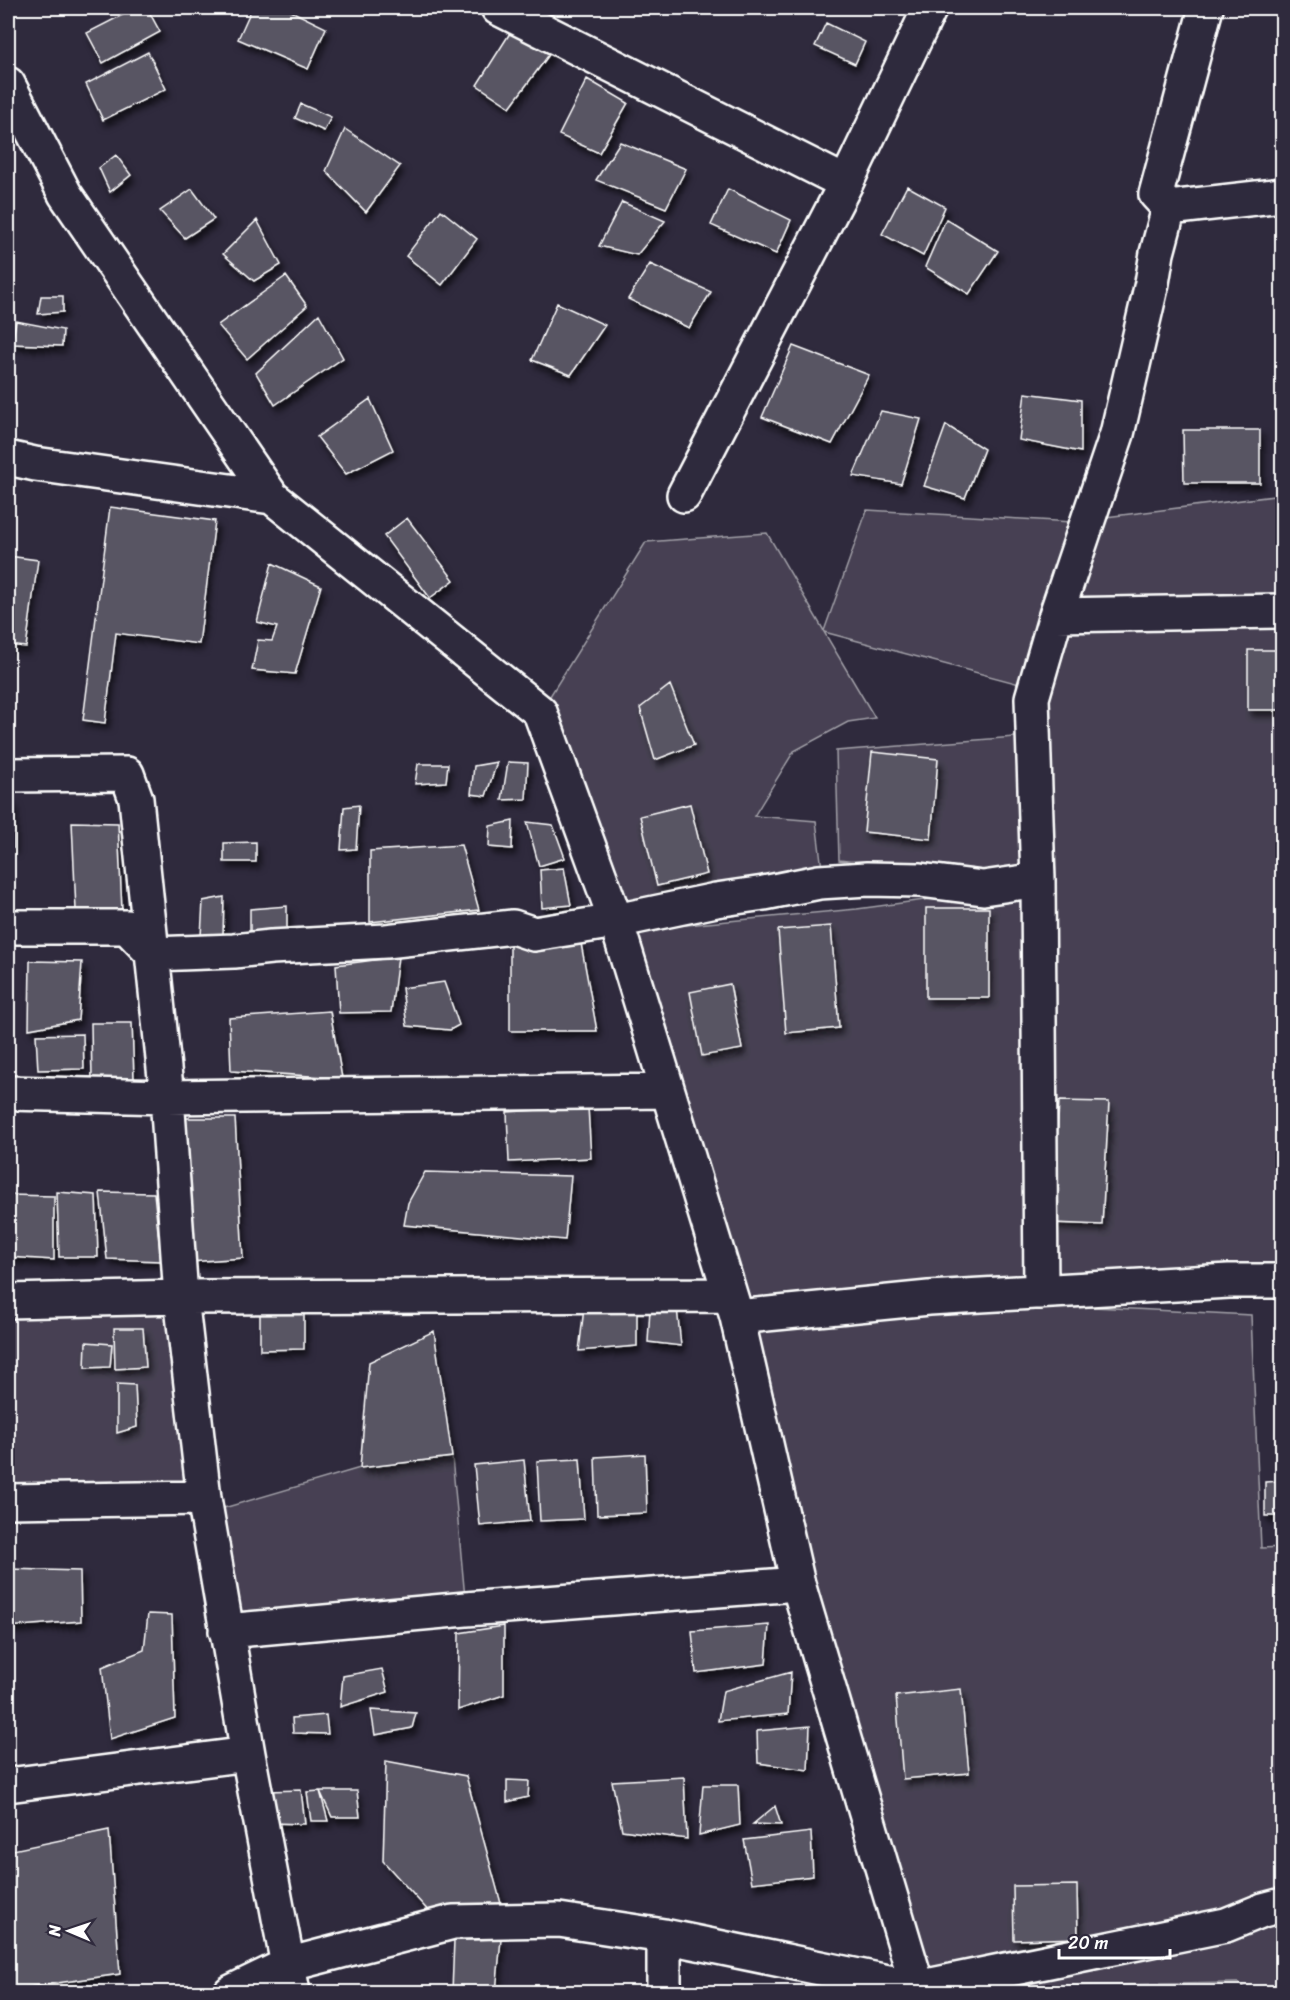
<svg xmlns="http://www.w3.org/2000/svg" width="1290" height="2000" viewBox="0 0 1290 2000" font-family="Sriracha,sans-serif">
  <defs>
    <filter id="shadow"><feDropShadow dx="3.5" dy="6" stdDeviation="3" flood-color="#0009"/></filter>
  </defs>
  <rect width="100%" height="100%" fill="#2f2a3d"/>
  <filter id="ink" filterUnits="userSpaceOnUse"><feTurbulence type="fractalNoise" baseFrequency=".0167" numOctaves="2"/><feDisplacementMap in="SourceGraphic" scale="12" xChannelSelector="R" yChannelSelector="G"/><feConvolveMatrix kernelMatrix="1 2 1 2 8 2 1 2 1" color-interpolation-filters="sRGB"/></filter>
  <g filter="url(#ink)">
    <path fill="#464152" stroke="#a2a0a8" stroke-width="1.5" d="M 1282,495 L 1282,1278 L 937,1299 L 1251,1315 L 1261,1548 L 1282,1547 L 1282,1992 L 1249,1992 L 1238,1983 L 917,1988 L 634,930 L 857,909 L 1037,885 L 1046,679 L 1098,518 Z
      M 867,510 L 1072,522 L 1027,686 L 824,632 L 875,718 L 848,722 L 794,751 L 754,816 L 816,821 L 823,877 L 622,908 L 540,712 L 646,542 L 767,533 L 824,631 Z
      M 1028,736 L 1032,876 L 988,877 L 839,860 L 836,751 Z
      M 181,1297 L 207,1513 L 360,1468 L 452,1457 L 466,1609 L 226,1631 L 206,1513 L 8,1511 L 8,1301 Z"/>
    <path fill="#595564" stroke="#fff" stroke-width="1.5" filter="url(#shadow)" d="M 136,8 L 147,8 L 160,32 L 103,63 L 87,33 Z
      M 252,8 L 285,8 L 326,28 L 308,69 L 238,39 Z
      M 517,22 L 551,52 L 510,107 L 477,85 Z
      M 826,23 L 865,42 L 855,64 L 815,46 Z
      M 148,52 L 166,89 L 103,120 L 86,84 Z
      M 587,79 L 628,103 L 599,153 L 559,135 Z
      M 301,104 L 331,117 L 324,131 L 295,118 Z
      M 345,129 L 400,166 L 366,212 L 326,171 Z
      M 620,142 L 686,169 L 666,208 L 596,180 Z
      M 116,155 L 131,175 L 110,192 L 99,168 Z
      M 907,186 L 945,207 L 923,256 L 882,234 Z
      M 192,189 L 214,219 L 185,238 L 160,211 Z
      M 728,189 L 791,220 L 776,254 L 711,225 Z
      M 622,202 L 665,221 L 637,255 L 599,246 Z
      M 441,210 L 477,239 L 442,285 L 406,256 Z
      M 946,219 L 998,251 L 969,294 L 925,267 Z
      M 257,220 L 281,265 L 254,281 L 223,254 Z
      M 650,264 L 711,292 L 689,328 L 628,299 Z
      M 286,276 L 307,306 L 247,359 L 218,325 Z
      M 41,296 L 63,296 L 63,312 L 38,314 Z
      M 557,303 L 605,325 L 571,375 L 532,360 Z
      M 319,314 L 343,358 L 275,405 L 256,373 Z
      M 16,321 L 63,330 L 62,346 L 12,344 Z
      M 793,346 L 869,375 L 832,444 L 762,417 Z
      M 1025,393 L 1081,400 L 1081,452 L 1019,440 Z
      M 370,399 L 393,450 L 346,474 L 317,437 Z
      M 881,411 L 921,419 L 901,484 L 853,476 Z
      M 946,425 L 984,449 L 965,498 L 924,486 Z
      M 1183,430 L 1260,430 L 1260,483 L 1184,483 Z
      M 110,507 L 215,521 L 199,644 L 116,633 L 105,723 L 83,720 Z
      M 407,518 L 454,580 L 430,598 L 384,536 Z
      M 8,556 L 38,560 L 26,647 L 8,645 Z
      M 272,563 L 321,586 L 295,674 L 252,670 L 258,640 L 272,641 L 277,627 L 257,622 Z
      M 1248,650 L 1282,650 L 1282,710 L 1248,710 Z
      M 670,685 L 694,745 L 655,760 L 640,708 Z
      M 872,752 L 938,759 L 931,839 L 864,832 Z
      M 497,762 L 486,796 L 471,794 L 474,766 Z
      M 508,762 L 528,763 L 526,799 L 502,800 Z
      M 418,764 L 448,764 L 446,782 L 415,784 Z
      M 8,801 L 13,801 L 13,848 L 8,848 Z
      M 690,804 L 707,874 L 657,886 L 640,816 Z
      M 359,805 L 356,849 L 341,850 L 344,807 Z
      M 513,821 L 512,849 L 489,847 L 490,826 Z
      M 72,822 L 118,823 L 122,911 L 76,910 Z
      M 527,822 L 553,825 L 565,858 L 539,866 Z
      M 256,842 L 256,862 L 224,862 L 224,843 Z
      M 461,845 L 479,910 L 370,922 L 370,851 Z
      M 564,868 L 571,905 L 542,908 L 540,870 Z
      M 224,897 L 223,935 L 201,936 L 203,901 Z
      M 287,906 L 287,932 L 250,932 L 250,909 Z
      M 926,908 L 989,908 L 989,998 L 926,998 Z
      M 831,926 L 839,1028 L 786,1033 L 778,930 Z
      M 580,938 L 597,1031 L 510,1031 L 510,944 Z
      M 398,957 L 391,1012 L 339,1013 L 336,965 Z
      M 30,961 L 82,962 L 78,1020 L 29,1029 Z
      M 444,982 L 459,1025 L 450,1030 L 407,1026 L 402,988 Z
      M 730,984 L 742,1049 L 702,1056 L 690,992 Z
      M 330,1011 L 342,1078 L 231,1071 L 229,1018 Z
      M 91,1023 L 132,1023 L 134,1079 L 92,1080 Z
      M 83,1034 L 84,1069 L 38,1070 L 36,1035 Z
      M 1059,1101 L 1109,1102 L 1102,1225 L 1053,1223 Z
      M 588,1107 L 591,1158 L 509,1162 L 507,1112 Z
      M 183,1118 L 235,1118 L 243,1258 L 190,1262 Z
      M 425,1172 L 571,1176 L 565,1240 L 404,1225 L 408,1203 Z
      M 57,1192 L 96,1195 L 98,1257 L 59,1257 Z
      M 100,1192 L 154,1193 L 161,1261 L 107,1259 Z
      M 8,1195 L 54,1196 L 54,1260 L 8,1257 Z
      M 637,1307 L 637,1346 L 579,1351 L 584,1308 Z
      M 677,1308 L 681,1346 L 648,1342 L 650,1309 Z
      M 260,1310 L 304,1311 L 304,1349 L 260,1350 Z
      M 114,1328 L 143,1328 L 146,1367 L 115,1369 Z
      M 434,1331 L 452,1457 L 360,1468 L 369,1362 Z
      M 86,1342 L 112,1344 L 110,1367 L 85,1368 Z
      M 117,1384 L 135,1385 L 137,1427 L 117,1433 Z
      M 645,1454 L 647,1513 L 597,1515 L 595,1457 Z
      M 580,1459 L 584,1519 L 540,1521 L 537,1461 Z
      M 524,1460 L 530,1521 L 480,1526 L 474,1465 Z
      M 1282,1481 L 1282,1516 L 1265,1516 L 1265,1482 Z
      M 8,1569 L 80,1571 L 81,1621 L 8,1627 Z
      M 148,1614 L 172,1615 L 175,1718 L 110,1739 L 102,1667 L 144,1650 Z
      M 769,1625 L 766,1664 L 696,1673 L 692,1631 Z
      M 504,1626 L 504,1695 L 458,1710 L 459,1633 Z
      M 382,1669 L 388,1692 L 340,1707 L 343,1676 Z
      M 791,1672 L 788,1714 L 718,1721 L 723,1691 Z
      M 961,1689 L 969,1773 L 903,1779 L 896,1696 Z
      M 371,1710 L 416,1713 L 412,1728 L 375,1735 Z
      M 326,1715 L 328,1734 L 293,1733 L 292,1718 Z
      M 810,1726 L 808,1770 L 758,1763 L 757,1731 Z
      M 386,1761 L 466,1776 L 502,1907 L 432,1915 L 383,1861 Z
      M 684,1777 L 687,1839 L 622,1830 L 612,1781 Z
      M 507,1780 L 529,1781 L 528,1797 L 507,1802 Z
      M 703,1785 L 738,1785 L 740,1825 L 699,1835 Z
      M 301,1790 L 305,1824 L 271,1823 L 268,1791 Z
      M 320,1791 L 328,1821 L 311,1821 L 307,1792 Z
      M 320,1791 L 357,1791 L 360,1817 L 332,1817 Z
      M 775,1806 L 781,1825 L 753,1824 Z
      M 109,1830 L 120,1974 L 8,1990 L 8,1851 Z
      M 811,1832 L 813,1876 L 752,1883 L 744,1840 Z
      M 1077,1885 L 1078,1938 L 1014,1940 L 1013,1886 Z
      M 501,1939 L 496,1992 L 452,1992 L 454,1940 Z"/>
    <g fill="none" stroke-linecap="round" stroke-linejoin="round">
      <defs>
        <path id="minor" d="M 498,8 L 846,183
          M 8,84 L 65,194 L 272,497 L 540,712 L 616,921 L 737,1317 L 798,1584 L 919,1992
          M 1169,208 L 1156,194 L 1206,8
          M 1169,208 L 1282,195
          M 8,458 L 35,464 L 272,497
          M 684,495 L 846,183 L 930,8
          M 1056,615 L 1282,611
          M 8,775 L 127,774 L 136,799 L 167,1097 L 667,1091
          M 8,927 L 127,927 L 153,954 L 234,951 L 271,947 L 386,941 L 513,927 L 534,934 L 616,921 L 716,900 L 764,893 L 819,882 L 867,879 L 920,880 L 983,888 L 1038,880
          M 8,1093 L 167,1097 L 181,1297 L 204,1498 L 8,1501
          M 1041,1292 L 1038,880 L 1032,698 L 1056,615 L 1117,434 L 1152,283 L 1157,253 L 1169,208
          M 8,1301 L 181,1297 L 729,1295
          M 737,1317 L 929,1298 L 1229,1281 L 1282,1281
          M 204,1498 L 248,1754 L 293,1992
          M 226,1631 L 466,1609 L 798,1584
          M 8,1785 L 248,1754
          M 664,1936 L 664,1992
          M 231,1992 L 287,1965 L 453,1922 L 559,1920 L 664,1936 L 917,1988 L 1226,1925 L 1263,1910 L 1282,1905"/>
      </defs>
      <use href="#minor" stroke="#fff" stroke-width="38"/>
      <use href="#minor" stroke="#2f2a3d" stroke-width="33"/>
    </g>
  </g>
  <rect width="1290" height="2000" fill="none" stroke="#2f2a3d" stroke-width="30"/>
  <rect x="15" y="15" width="1260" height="1970" fill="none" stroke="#fff" stroke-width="2" filter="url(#ink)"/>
  <g transform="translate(69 1931) rotate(272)" stroke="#2f2a3d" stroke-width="4.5" paint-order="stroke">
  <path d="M0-4.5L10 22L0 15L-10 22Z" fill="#ffffff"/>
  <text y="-9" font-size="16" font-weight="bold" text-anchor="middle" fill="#ffffff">N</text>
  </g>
  <path d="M1059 1949v9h111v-9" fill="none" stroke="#ffffff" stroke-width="3"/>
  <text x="1068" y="1949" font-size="18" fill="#ffffff" stroke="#2f2a3d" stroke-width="4.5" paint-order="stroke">20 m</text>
</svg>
